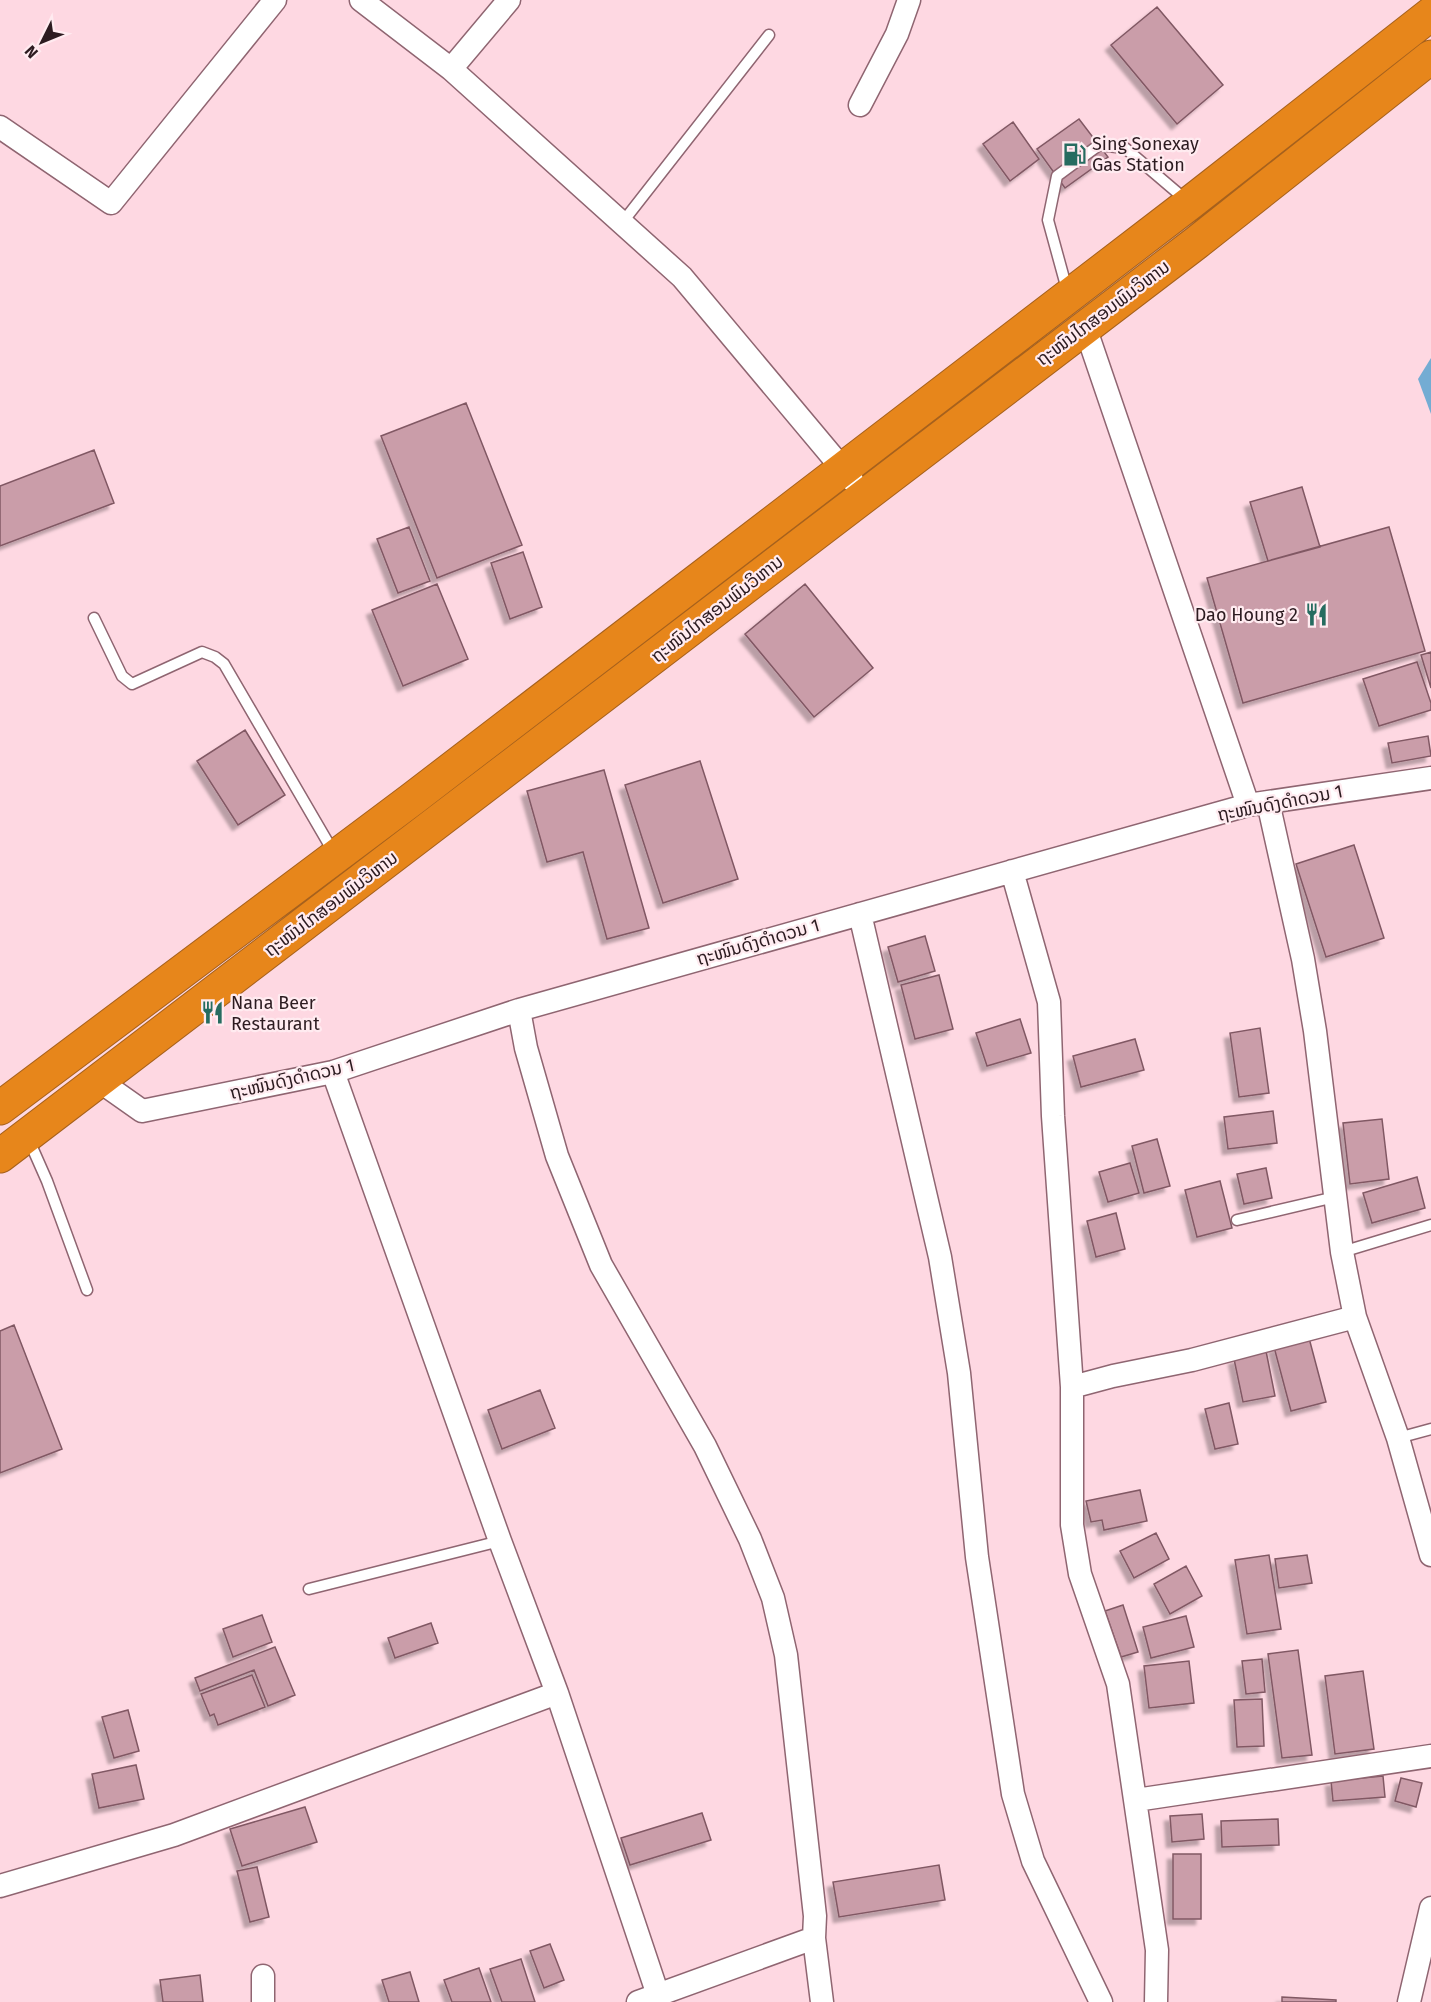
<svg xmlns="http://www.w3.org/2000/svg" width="1431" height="2002" viewBox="0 0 1431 2002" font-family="'Fira Sans','Noto Sans Lao',sans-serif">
  <defs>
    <filter id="shadow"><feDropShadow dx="-5.5" dy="5.5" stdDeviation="1.5" flood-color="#0004"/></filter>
  </defs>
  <rect width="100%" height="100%" fill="#fed8e2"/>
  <path fill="#74acd3" d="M 1431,358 L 1431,414 L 1418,379 Z"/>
  <path fill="#ca9da9" stroke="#815864" stroke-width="1.5" filter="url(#shadow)" d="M 1157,7 L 1223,85 L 1177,124 L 1111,45 Z
    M 1079,119 L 1108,157 L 1065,188 L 1037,149 Z
    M 1013,122 L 1039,159 L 1010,181 L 983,144 Z
    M 466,403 L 522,545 L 437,578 L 381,436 Z
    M 94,450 L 114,503 L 0,546 L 0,486 Z
    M 1302,487 L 1320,547 L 1268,561 L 1250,502 Z
    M 409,527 L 430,581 L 398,593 L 377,539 Z
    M 1389,527 L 1425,651 L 1243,703 L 1207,578 Z
    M 523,552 L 542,607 L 510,619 L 491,563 Z
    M 437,584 L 468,659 L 403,686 L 372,610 Z
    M 805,584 L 873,668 L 814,717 L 745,634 Z
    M 1431,652 L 1431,688 L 1421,655 Z
    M 1417,662 L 1431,703 L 1431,710 L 1379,726 L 1363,679 Z
    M 245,730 L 285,795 L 238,825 L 197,761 Z
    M 1428,736 L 1431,756 L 1392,763 L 1388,743 Z
    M 700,761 L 738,879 L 663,903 L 625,785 Z
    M 604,770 L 649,928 L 607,939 L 583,852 L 547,862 L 527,791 Z
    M 1354,845 L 1384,938 L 1326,957 L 1296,864 Z
    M 925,936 L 935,971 L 898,982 L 888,947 Z
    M 939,975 L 953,1029 L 915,1039 L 901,985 Z
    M 1020,1019 L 1031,1053 L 987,1066 L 976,1033 Z
    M 1260,1028 L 1269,1093 L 1239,1097 L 1230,1033 Z
    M 1135,1039 L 1144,1070 L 1081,1087 L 1073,1056 Z
    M 1273,1111 L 1277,1143 L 1228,1149 L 1224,1117 Z
    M 1382,1119 L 1389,1179 L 1350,1184 L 1343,1123 Z
    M 1157,1139 L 1170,1186 L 1144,1193 L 1132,1146 Z
    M 1130,1163 L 1139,1193 L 1108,1202 L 1099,1172 Z
    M 1266,1168 L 1272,1198 L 1244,1204 L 1237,1174 Z
    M 1417,1177 L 1425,1208 L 1372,1223 L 1363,1193 Z
    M 1220,1181 L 1232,1228 L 1197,1237 L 1185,1190 Z
    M 1116,1213 L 1125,1249 L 1096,1257 L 1087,1221 Z
    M 14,1325 L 62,1449 L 0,1473 L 0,1331 Z
    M 1309,1338 L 1326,1402 L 1291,1411 L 1274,1347 Z
    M 1266,1351 L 1275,1396 L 1243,1402 L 1234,1359 Z
    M 540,1390 L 555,1428 L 502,1449 L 488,1410 Z
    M 1229,1403 L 1238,1444 L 1215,1449 L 1205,1409 Z
    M 1140,1490 L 1147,1521 L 1104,1530 L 1102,1520 L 1091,1522 L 1086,1501 Z
    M 1156,1533 L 1169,1559 L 1134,1578 L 1120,1551 Z
    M 1269,1555 L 1281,1629 L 1247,1634 L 1235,1560 Z
    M 1307,1555 L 1312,1583 L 1279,1588 L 1275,1559 Z
    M 1186,1566 L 1202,1596 L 1170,1614 L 1154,1584 Z
    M 1123,1605 L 1138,1652 L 1121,1657 L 1105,1611 Z
    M 262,1615 L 272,1642 L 233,1657 L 223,1629 Z
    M 1186,1616 L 1194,1647 L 1151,1658 L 1143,1627 Z
    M 431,1623 L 438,1643 L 395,1658 L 388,1638 Z
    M 275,1647 L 295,1695 L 268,1706 L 254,1670 L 200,1691 L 195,1678 Z
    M 1298,1650 L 1312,1755 L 1282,1758 L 1268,1654 Z
    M 1262,1659 L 1265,1692 L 1246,1694 L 1242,1661 Z
    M 1189,1661 L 1194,1703 L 1149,1708 L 1144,1666 Z
    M 1363,1671 L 1374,1749 L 1335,1754 L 1325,1676 Z
    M 252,1675 L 265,1707 L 218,1725 L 214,1714 L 210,1716 L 201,1694 Z
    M 1262,1699 L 1264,1746 L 1237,1747 L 1234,1700 Z
    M 128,1710 L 139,1751 L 114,1758 L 102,1717 Z
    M 136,1765 L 144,1799 L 99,1808 L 92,1774 Z
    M 1383,1776 L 1385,1797 L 1333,1801 L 1331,1781 Z
    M 1401,1778 L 1422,1783 L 1416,1807 L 1395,1801 Z
    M 305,1807 L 317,1842 L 242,1866 L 230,1829 Z
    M 702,1813 L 711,1840 L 630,1865 L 621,1838 Z
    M 1202,1814 L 1204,1839 L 1172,1842 L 1170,1816 Z
    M 1278,1819 L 1279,1845 L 1222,1847 L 1221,1821 Z
    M 1173,1854 L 1201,1854 L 1201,1919 L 1173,1919 Z
    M 939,1865 L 945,1900 L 839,1917 L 833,1882 Z
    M 257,1867 L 269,1917 L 250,1922 L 237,1871 Z
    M 550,1944 L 564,1980 L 544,1988 L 530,1951 Z
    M 521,1959 L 535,2002 L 502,2002 L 490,1969 Z
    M 479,1968 L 491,2002 L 452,2002 L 444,1980 Z
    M 410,1972 L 419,2002 L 389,2002 L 382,1980 Z
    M 200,1975 L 203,2002 L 163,2002 L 160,1980 Z
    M 1282,1997 L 1336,2000 L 1336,2002 L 1282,2002 Z"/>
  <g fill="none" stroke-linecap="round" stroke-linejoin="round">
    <defs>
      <path id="lane" d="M 622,223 L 769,35
        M 1068,293 L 1048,220 L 1057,176 L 1099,145 L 1125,148 L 1186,200
        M 94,618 L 122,676 L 132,684 L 202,652 L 215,657 L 224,664 L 334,853
        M 28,1138 L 47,1181 L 87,1290
        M 1237,1220 L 1335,1197
        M 1342,1252 L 1431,1225
        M 1398,1438 L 1431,1429
        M 309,1589 L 500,1541"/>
      <path id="street" d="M 361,0 L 451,69 L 682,277 L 852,480
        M 451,69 L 509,0
        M 860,105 L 897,34 L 909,0
        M 0,127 L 111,203 L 275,0
        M 1085,327 L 1248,805
        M 1268,802 L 1303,959 L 1315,1031 L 1342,1252 L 1355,1317 L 1398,1438 L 1431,1555
        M 1012,871 L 1049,1002 L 1053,1116 L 1072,1387 L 1072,1525 L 1080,1574 L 1118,1684 L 1157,1950 L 1156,2002
        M 860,914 L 940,1257 L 959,1373 L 977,1557 L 1013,1794 L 1033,1861 L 1101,2002
        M 519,1010 L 526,1048 L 557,1156 L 601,1265 L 705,1446 L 750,1539 L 773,1598 L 786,1655 L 815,1916 L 814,1938 L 822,2002
        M 333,1072 L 500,1541 L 557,1693 L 658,1995
        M 98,1080 L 142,1111 L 333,1072 L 519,1010 L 1248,805 L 1431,778
        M 1072,1387 L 1113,1376 L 1192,1360 L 1355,1317
        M 1136,1800 L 1431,1756
        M 0,1886 L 174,1835 L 557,1693
        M 263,2002 L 263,1976
        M 638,2002 L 814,1938
        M 1409,2002 L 1431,1908"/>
      <path id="highway" d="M 0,1108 L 411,800 L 1190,203 L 1431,14
        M 0,1156 L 1196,243 L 1431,57"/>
    </defs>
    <use href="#lane" stroke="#8f6571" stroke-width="13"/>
    <use href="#street" stroke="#8f6571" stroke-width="25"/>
    <use href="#highway" stroke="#a6611d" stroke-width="35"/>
    <use href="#lane" stroke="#fff" stroke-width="10"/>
    <use href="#street" stroke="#fff" stroke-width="22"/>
    <use href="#highway" stroke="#e7861b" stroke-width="33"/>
  </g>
  <defs>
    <symbol id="fuel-bare" viewBox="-9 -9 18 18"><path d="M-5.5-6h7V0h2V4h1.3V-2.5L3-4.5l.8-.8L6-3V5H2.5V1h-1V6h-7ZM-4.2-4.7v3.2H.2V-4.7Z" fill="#266c60" stroke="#ffebf0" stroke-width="2.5" paint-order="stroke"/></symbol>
    <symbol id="restaurant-bare" viewBox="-9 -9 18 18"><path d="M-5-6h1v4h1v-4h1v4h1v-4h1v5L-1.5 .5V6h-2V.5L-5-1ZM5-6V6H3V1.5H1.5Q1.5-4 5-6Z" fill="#266c60" stroke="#ffebf0" stroke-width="2.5" paint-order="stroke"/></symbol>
  </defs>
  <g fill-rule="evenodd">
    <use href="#fuel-bare" x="1058" y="138" width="33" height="33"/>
    <use href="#restaurant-bare" x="1300" y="598" width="33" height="33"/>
    <use href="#restaurant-bare" x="196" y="996" width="33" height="33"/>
  </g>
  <g text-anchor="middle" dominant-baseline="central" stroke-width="4.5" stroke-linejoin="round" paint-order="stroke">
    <g font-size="18" fill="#2c1b20" stroke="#ffebf0" text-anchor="start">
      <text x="1092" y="144">Sing Sonexay<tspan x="1092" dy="21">Gas Station</tspan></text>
      <text x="1298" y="615" text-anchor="end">Dao Houng 2</text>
      <text x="231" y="1003">Nana Beer<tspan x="231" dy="21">Restaurant</tspan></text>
    </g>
    <g font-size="18" fill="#2c1b20" stroke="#ffebf0">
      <text transform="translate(1103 313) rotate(-37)">ຖະໜົນໄກສອນພົມວິຫານ</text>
      <text transform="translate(717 609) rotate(-38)">ຖະໜົນໄກສອນພົມວິຫານ</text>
      <text transform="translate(1280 803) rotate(-11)">ຖະໜົນດົງດຳດວນ 1</text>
      <text transform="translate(331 904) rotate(-37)">ຖະໜົນໄກສອນພົມວິຫານ</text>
      <text transform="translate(758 942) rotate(-16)">ຖະໜົນດົງດຳດວນ 1</text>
      <text transform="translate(292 1079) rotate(-13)">ຖະໜົນດົງດຳດວນ 1</text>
    </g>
  </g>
  <g transform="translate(42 42) rotate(227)" stroke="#ffebf0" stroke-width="4.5" paint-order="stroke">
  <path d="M0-4.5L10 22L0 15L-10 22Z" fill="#2c1b20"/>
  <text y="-9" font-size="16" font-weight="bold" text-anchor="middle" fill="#2c1b20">N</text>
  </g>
</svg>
